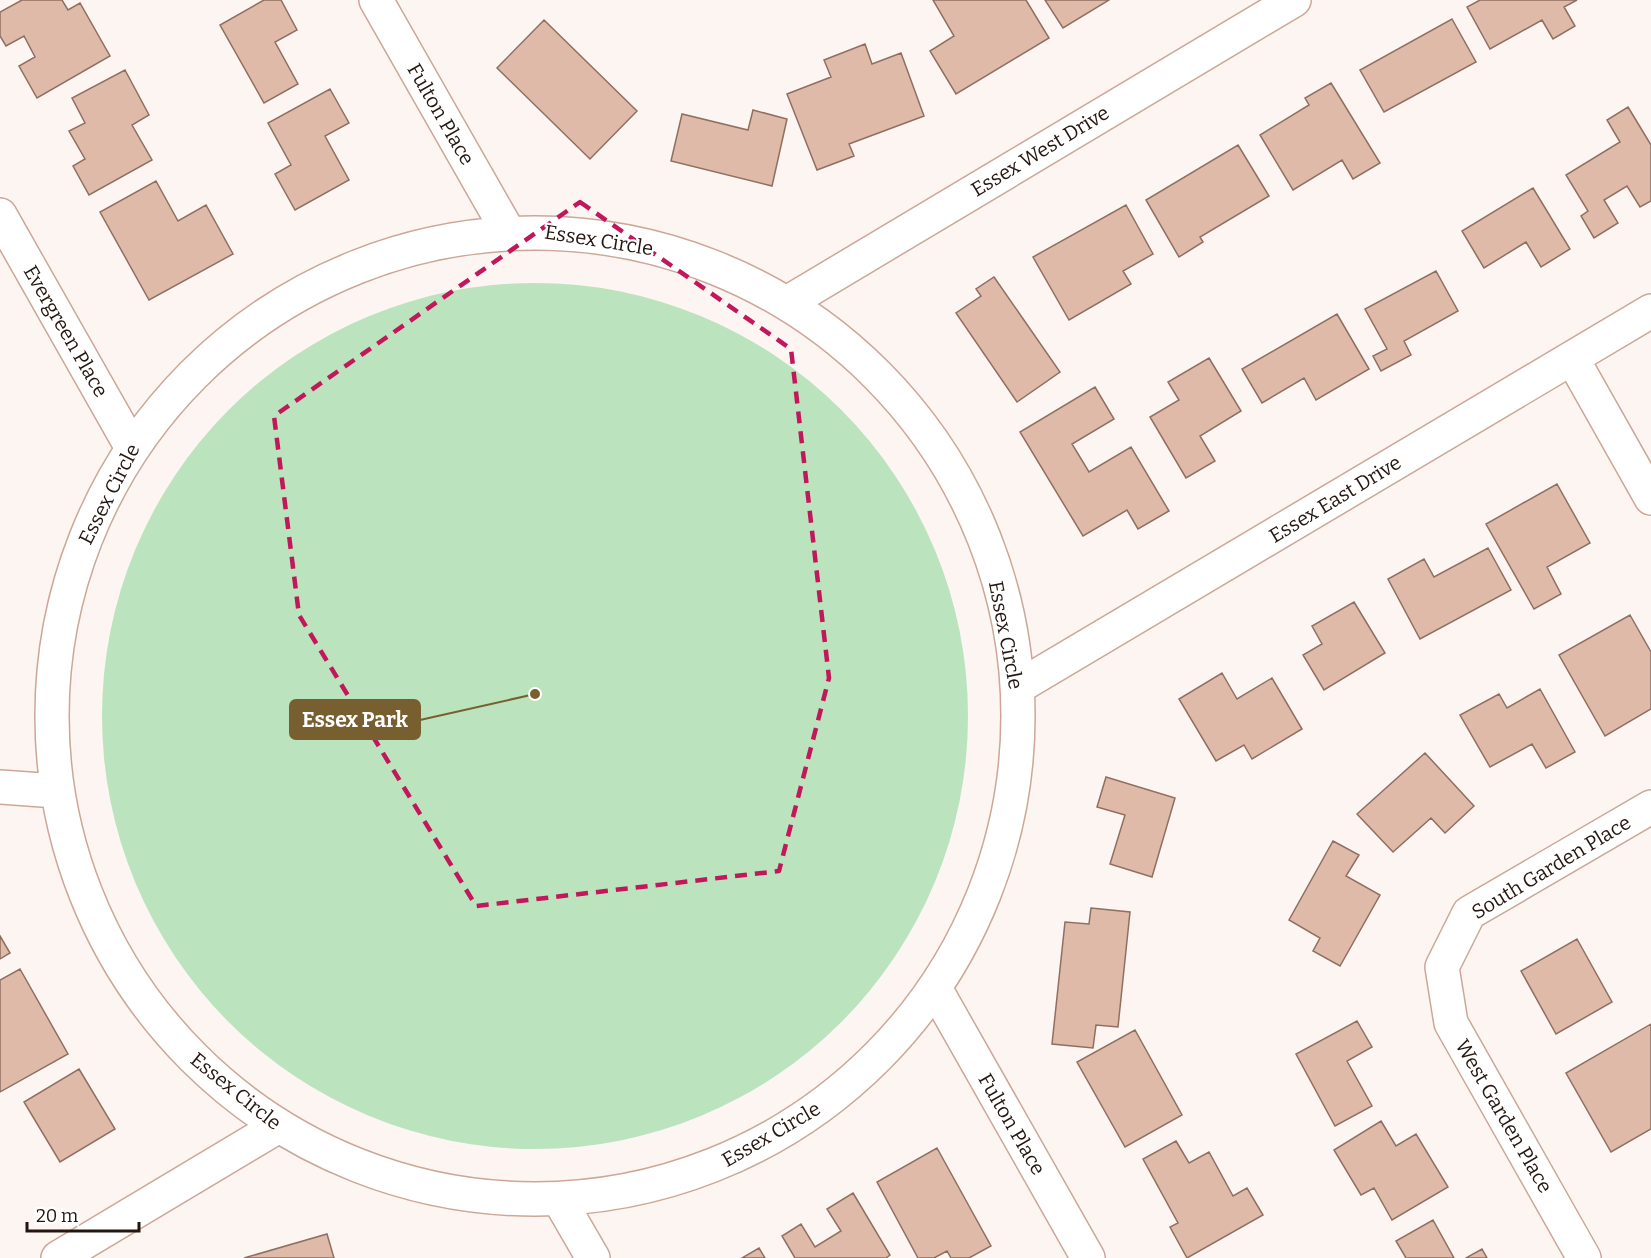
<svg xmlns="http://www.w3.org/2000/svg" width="1651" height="1258" viewBox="0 0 1651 1258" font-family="Bitter,serif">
  <rect width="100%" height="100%" fill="#fdf5f2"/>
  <path fill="#bbe4be" d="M102 716a433 433 0 1 1 866 0a433 433 0 1 1-866 0Z"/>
  <path fill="#dfbaa9" stroke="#906f60" stroke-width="1.5" d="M 22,0 L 62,0 L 68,10 L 80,3 L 110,56 L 37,98 L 19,66 L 35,57 L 24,36 L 6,46 L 0,36 L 0,12 Z
    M 264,0 L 281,0 L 297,30 L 275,42 L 298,84 L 264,103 L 220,25 Z
    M 933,0 L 1026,0 L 1049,38 L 956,94 L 930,51 L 954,36 Z
    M 1045,0 L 1109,0 L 1063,28 Z
    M 1480,0 L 1577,0 L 1564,7 L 1575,26 L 1553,39 L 1542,20 L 1490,49 L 1467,7 Z
    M 1452,19 L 1476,62 L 1384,112 L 1360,70 Z
    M 544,20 L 637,111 L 590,159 L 497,68 Z
    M 865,44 L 872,64 L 901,53 L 924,116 L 849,144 L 854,156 L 817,170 L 787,94 L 831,77 L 824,60 Z
    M 125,70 L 149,115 L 132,125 L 152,160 L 89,195 L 73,166 L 85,159 L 69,131 L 85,123 L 72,98 Z
    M 1331,83 L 1380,163 L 1353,179 L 1342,160 L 1293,190 L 1260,135 L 1309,105 L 1305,98 Z
    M 330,89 L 349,123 L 325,136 L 349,180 L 295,210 L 275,174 L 291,165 L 268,123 Z
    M 1628,107 L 1651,145 L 1651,201 L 1640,207 L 1627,186 L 1604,200 L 1618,223 L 1594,238 L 1581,216 L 1588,211 L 1566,175 L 1620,142 L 1607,120 Z
    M 753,110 L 787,119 L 772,186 L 671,161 L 682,114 L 748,130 Z
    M 1238,145 L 1269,196 L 1200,237 L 1203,242 L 1179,257 L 1146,200 Z
    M 156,181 L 178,221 L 206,205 L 233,254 L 149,300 L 100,212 Z
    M 1533,188 L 1570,249 L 1541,267 L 1526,242 L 1484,268 L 1462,231 Z
    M 1126,205 L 1153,254 L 1123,271 L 1131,284 L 1069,320 L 1033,257 Z
    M 1436,271 L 1458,311 L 1404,341 L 1411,355 L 1381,371 L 1373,356 L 1387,349 L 1365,309 Z
    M 994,277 L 1060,372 L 1017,402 L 956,313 L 981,296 L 976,289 Z
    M 1337,314 L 1369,369 L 1316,400 L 1304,378 L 1262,403 L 1242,369 Z
    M 1209,358 L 1241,411 L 1200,436 L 1215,461 L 1186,478 L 1150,417 L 1179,400 L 1168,382 Z
    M 1095,387 L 1114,419 L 1072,444 L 1089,472 L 1131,447 L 1169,511 L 1138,529 L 1127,510 L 1083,536 L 1020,432 Z
    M 1557,484 L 1590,543 L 1547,567 L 1561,594 L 1534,609 L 1486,524 Z
    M 1488,548 L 1511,590 L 1420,639 L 1388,579 L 1424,559 L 1434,577 Z
    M 1354,602 L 1385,653 L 1324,690 L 1303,655 L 1322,644 L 1312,626 Z
    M 1630,615 L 1651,652 L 1651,709 L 1605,736 L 1559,655 Z
    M 1222,673 L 1237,699 L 1272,678 L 1302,729 L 1252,759 L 1244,745 L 1216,761 L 1179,699 Z
    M 1540,689 L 1575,752 L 1546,768 L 1532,744 L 1490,767 L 1460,715 L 1499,694 L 1507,708 Z
    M 1425,753 L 1474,806 L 1445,833 L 1431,818 L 1393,852 L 1357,814 Z
    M 1106,777 L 1175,798 L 1152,877 L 1110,864 L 1125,815 L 1097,807 Z
    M 1333,841 L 1359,855 L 1346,876 L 1380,895 L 1340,966 L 1313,951 L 1320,938 L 1289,920 Z
    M 1091,908 L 1130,912 L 1118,1027 L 1096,1025 L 1093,1048 L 1052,1044 L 1065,922 L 1089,924 Z
    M 0,936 L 10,953 L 0,959 Z
    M 1577,939 L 1612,1002 L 1556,1034 L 1521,971 Z
    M 20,969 L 68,1054 L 0,1092 L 0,980 Z
    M 1357,1021 L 1372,1047 L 1347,1061 L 1372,1106 L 1335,1126 L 1296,1054 Z
    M 1651,1024 L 1651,1129 L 1611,1152 L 1566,1073 Z
    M 1135,1030 L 1182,1115 L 1125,1147 L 1077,1062 Z
    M 79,1069 L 115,1129 L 60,1162 L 24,1102 Z
    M 1381,1121 L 1396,1146 L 1416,1134 L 1448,1187 L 1392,1220 L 1374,1188 L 1361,1195 L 1334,1150 Z
    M 1176,1141 L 1189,1163 L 1209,1152 L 1233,1196 L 1247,1188 L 1263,1215 L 1187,1258 L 1170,1227 L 1178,1223 L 1143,1159 Z
    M 937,1148 L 991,1246 L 969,1258 L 951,1258 L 947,1251 L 934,1258 L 918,1258 L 877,1182 Z
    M 853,1193 L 890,1255 L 886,1258 L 795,1258 L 782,1236 L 801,1224 L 815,1247 L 841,1231 L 827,1209 Z
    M 1433,1220 L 1454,1258 L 1406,1258 L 1396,1241 Z
    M 327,1234 L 334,1258 L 244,1258 Z
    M 759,1248 L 765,1258 L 742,1258 Z
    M 1482,1249 L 1487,1258 L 1466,1258 Z"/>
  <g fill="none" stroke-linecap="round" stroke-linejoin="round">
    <defs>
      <path id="street" d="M 376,0 L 506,228
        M 0,215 L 131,446
        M52 716a483 483 0 1 1 966 0a483 483 0 1 1-966 0Z
        M 787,303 L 1294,0
        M 1572,358 L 1651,498
        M 1018,687 L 1651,311
        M 0,787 L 56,791
        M 936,990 L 1088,1258
        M 560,1201 L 593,1258
        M 58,1258 L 277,1127
        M 1584,1258 L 1451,1023 L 1442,967 L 1469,913 L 1651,807"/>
    </defs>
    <use href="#street" stroke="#cca797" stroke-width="36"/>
    <use href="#street" stroke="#fff" stroke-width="33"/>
  </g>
  <path fill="none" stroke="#c2185b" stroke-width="4.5" stroke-dasharray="12 8" stroke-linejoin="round" d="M 580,202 L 791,349 L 829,678 L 779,871 L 476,906 L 299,615 L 274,416 Z"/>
  <g text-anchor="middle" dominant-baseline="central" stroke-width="4.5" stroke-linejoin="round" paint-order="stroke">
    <g font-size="20" fill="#231610" stroke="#fff">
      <text transform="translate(441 114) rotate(60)">Fulton Place</text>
      <text transform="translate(1040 151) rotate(-31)">Essex West Drive</text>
      <text transform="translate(599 240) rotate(9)">Essex Circle</text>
      <text transform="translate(66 331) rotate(60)">Evergreen Place</text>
      <text transform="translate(109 494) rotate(-63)">Essex Circle</text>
      <text transform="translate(1335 499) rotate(-31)">Essex East Drive</text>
      <text transform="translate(1006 635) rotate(79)">Essex Circle</text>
      <text transform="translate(1551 867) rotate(-31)">South Garden Place</text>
      <text transform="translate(236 1091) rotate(39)">Essex Circle</text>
      <text transform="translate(1504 1116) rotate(60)">West Garden Place</text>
      <text transform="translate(1012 1124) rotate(60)">Fulton Place</text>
      <text transform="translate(771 1134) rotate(-30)">Essex Circle</text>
    </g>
  </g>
  <path fill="none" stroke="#775f2f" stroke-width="2" d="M535 694L420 720"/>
  <circle fill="#775f2f" stroke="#fff" stroke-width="2" cx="535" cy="694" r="6"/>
  <rect fill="#775f2f" stroke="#775f2f" stroke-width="2" x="290" y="700" width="130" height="39" rx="6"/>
  <g font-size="21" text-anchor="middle" font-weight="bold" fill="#fff">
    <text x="355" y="727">Essex Park</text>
  </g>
  <path d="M27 1222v9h112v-9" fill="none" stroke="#231610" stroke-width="3"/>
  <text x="36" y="1222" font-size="18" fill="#231610" stroke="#ffffff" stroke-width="4.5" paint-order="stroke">20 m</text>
</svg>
